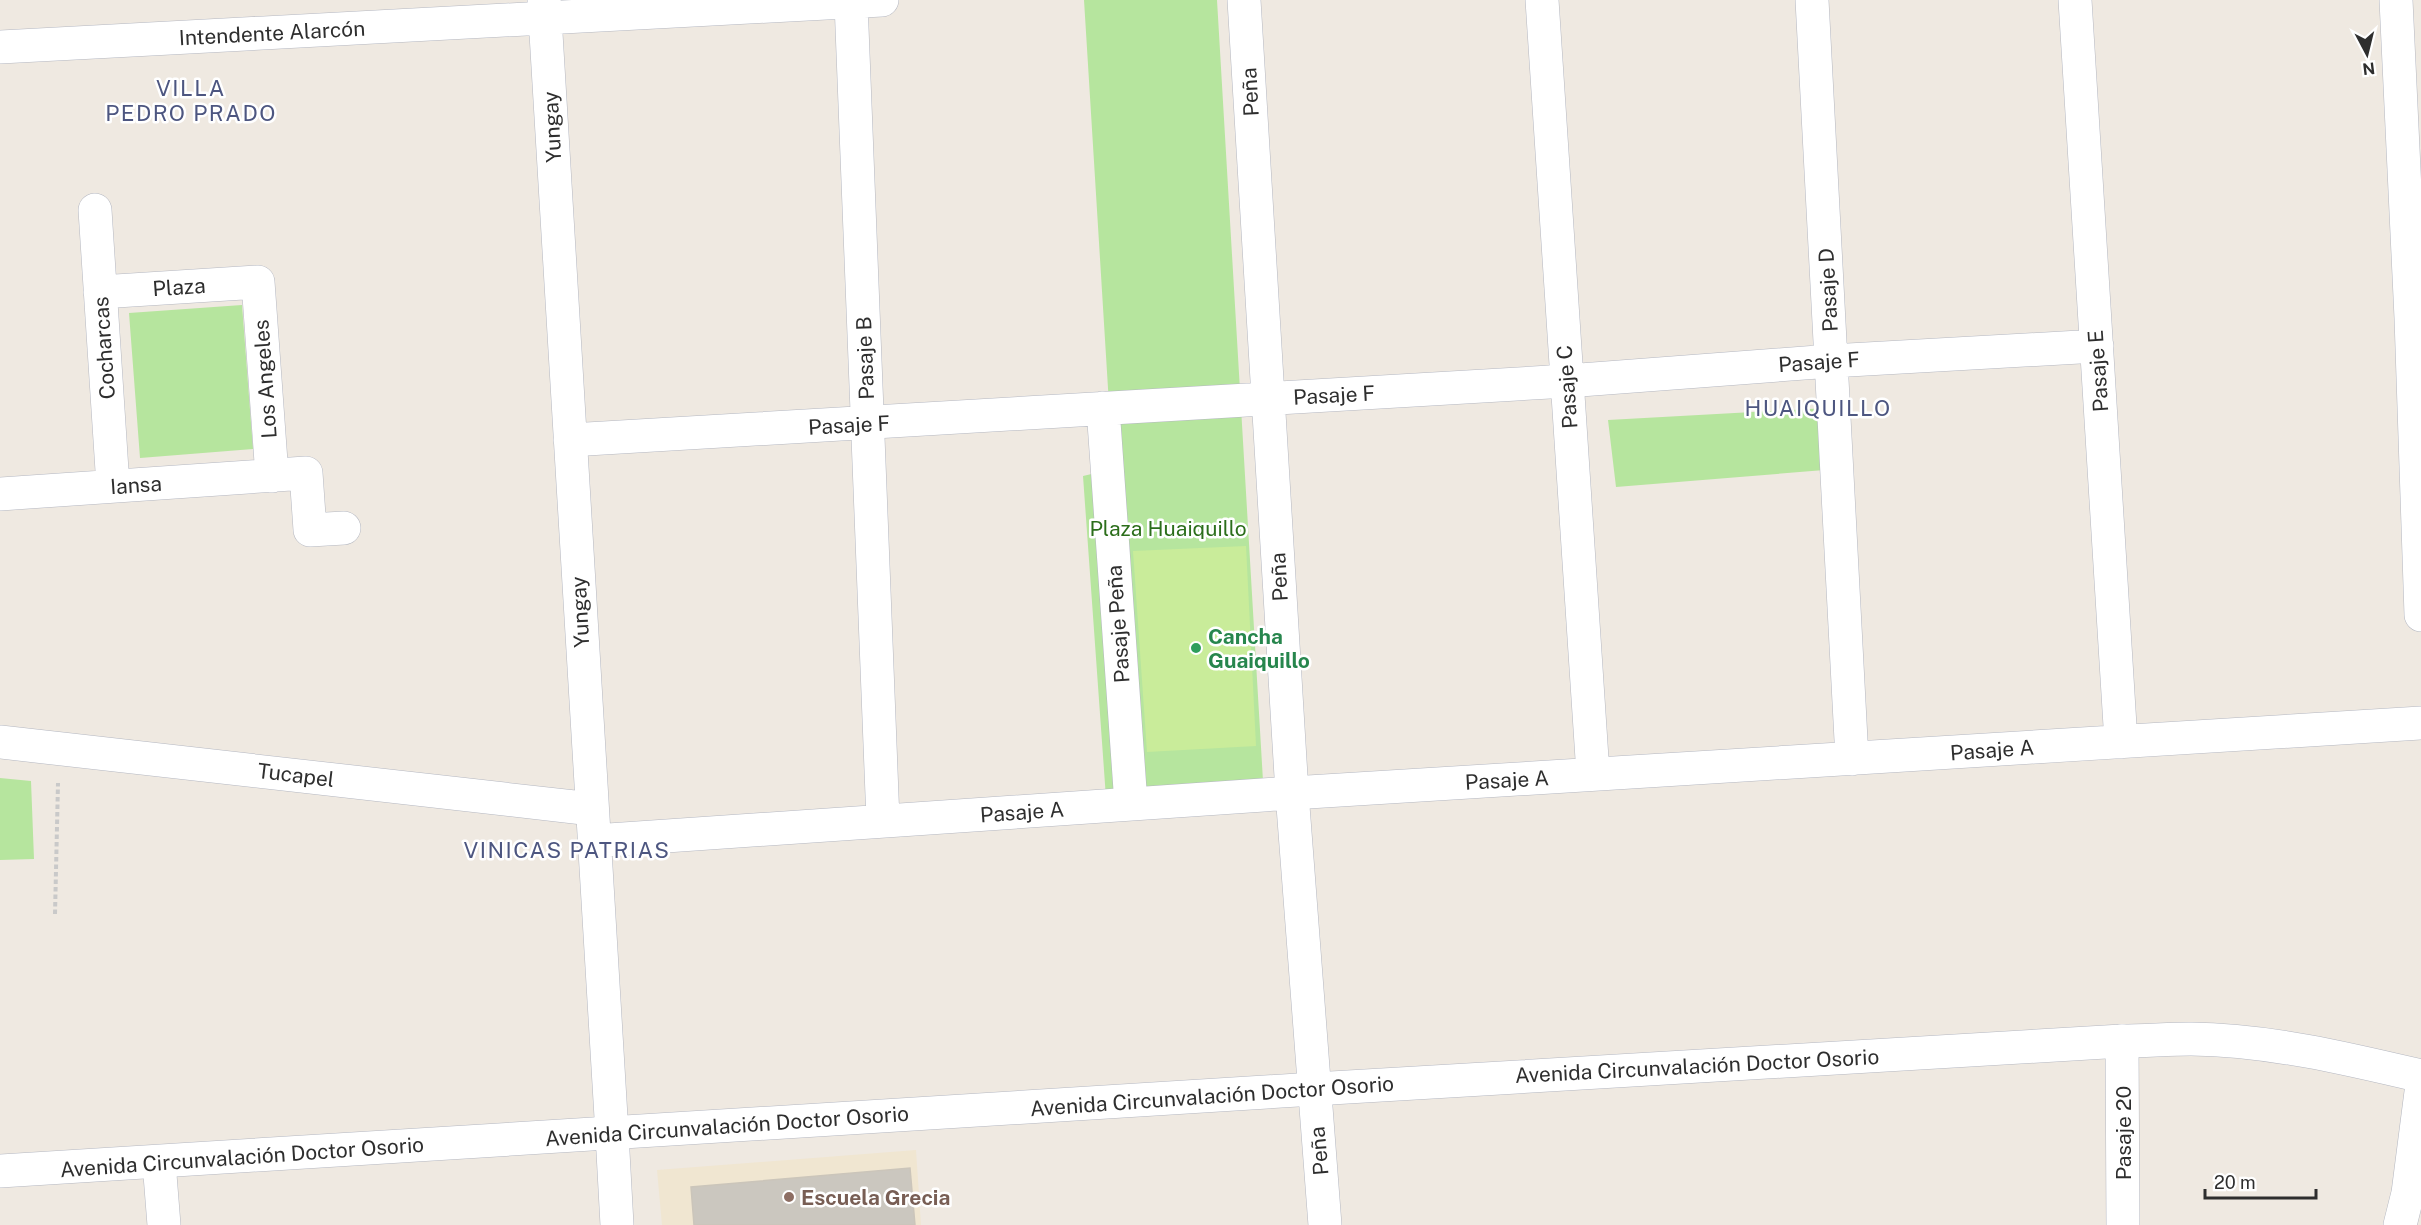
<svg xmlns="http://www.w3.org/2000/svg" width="2421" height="1225" viewBox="0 0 2421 1225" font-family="'Public Sans',sans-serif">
  <rect width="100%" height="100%" fill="#efe9e1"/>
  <path fill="#f0e6d1" d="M 916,1150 L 921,1225 L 662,1225 L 657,1170 Z"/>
  <path fill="#b6e59e" d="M 1084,0 L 1217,0 L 1263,781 L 1106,798 L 1083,476 L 1113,469 Z
    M 242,305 L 253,449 L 140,458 L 129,313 Z
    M 1845,407 L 1849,468 L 1616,487 L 1608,420 Z
    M 0,778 L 31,781 L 34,859 L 0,860 Z"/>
  <path fill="#c9ec9a" d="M 1246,546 L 1256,746 L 1147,752 L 1133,551 Z"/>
  <path fill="#cbc7bf" stroke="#cbc5ba" stroke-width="1.5" d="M 910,1168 L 915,1225 L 694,1225 L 691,1187 Z"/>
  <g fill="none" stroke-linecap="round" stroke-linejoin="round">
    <defs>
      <path id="street" d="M 544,0 L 612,1134
        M 1244,0 L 1292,793 L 1325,1225
        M 1542,0 L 1593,774
        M 1812,0 L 1852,759
        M 2075,0 L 2121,742
        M 2396,0 L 2411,318 L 2421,615
        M 851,2 L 883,821
        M 0,47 L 882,0
        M 95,210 L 113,486
        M 100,292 L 258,282 L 272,476
        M 1103,408 L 1131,804
        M 570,440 L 1567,381 L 1831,361 L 2097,346
        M 0,494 L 306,473 L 310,530 L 344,528
        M 0,742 L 592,809
        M 594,841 L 1292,793 L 2421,723
        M 2122,1041 L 2123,1225
        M 159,1162 L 164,1225
        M 2400,1225 L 2408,1193 L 2421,1092"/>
      <path id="secondary" d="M 612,1134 L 617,1225
        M 0,1171 L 1314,1089 L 2122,1041 C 2145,1041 2168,1039 2191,1039 C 2269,1040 2345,1058 2421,1076"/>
    </defs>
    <use href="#street" stroke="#b4b7c1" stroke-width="34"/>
    <use href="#secondary" stroke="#b4b7c1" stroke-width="34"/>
    <path stroke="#c9c9c9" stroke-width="4" stroke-dasharray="4.5 3" stroke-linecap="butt" d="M 55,914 L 58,783"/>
    <use href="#street" stroke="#fff" stroke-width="33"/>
    <use href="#secondary" stroke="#fff" stroke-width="33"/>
  </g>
  <circle fill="#2e9e5b" stroke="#fff" stroke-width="2" cx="1196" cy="648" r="6"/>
  <circle fill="#8d6e63" stroke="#fff" stroke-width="2" cx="789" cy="1197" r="6"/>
  <g text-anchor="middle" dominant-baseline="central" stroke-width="5" stroke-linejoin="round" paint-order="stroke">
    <g font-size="21" fill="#2e2e2e" stroke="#fff">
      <text transform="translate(272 33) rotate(-3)">Intendente Alarcón</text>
      <text transform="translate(1250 92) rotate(-93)">Peña</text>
      <text transform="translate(552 127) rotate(-93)">Yungay</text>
      <text transform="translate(179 287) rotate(-4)">Plaza</text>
      <text transform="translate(1828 290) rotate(-93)">Pasaje D</text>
      <text transform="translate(104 348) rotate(-94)">Cocharcas</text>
      <text transform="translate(865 358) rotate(-92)">Pasaje B</text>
      <text transform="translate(1819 362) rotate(-4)">Pasaje F</text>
      <text transform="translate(2098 371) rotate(-94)">Pasaje E</text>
      <text transform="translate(265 379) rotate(-94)">Los Angeles</text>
      <text transform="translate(1567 387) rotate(-94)">Pasaje C</text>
      <text transform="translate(1334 395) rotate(-3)">Pasaje F</text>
      <text transform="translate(849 425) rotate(-3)">Pasaje F</text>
      <text transform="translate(136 485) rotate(-4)">Iansa</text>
      <text transform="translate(1279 577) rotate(-93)">Peña</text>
      <text transform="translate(580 612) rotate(-93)">Yungay</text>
      <text transform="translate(1118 624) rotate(-94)">Pasaje Peña</text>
      <text transform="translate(1992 750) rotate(-4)">Pasaje A</text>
      <text transform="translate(296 775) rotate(7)">Tucapel</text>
      <text transform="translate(1507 780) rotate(-3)">Pasaje A</text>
      <text transform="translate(1022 812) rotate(-4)">Pasaje A</text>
      <text transform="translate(1697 1066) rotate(-3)">Avenida Circunvalación Doctor Osorio</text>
      <text transform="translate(1212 1096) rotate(-4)">Avenida Circunvalación Doctor Osorio</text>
      <text transform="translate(727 1126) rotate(-4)">Avenida Circunvalación Doctor Osorio</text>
      <text transform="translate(2123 1133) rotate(-90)">Pasaje 20</text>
      <text transform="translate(1319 1151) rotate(-95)">Peña</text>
      <text transform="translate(242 1157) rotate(-4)">Avenida Circunvalación Doctor Osorio</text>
    </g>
    <g font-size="21" fill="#2c6e1b" stroke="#fff">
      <text x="1168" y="528">Plaza Huaiquillo</text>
    </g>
    <g font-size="21" font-weight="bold" fill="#27864d" stroke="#fff" text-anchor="start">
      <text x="1208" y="636">Cancha<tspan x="1208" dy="24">Guaiquillo</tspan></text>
    </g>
    <g font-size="21" font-weight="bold" fill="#785e54" stroke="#fff" text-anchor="start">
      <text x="801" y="1197">Escuela Grecia</text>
    </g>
    <g font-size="22" letter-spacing="1.5" fill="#4d5680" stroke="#fff">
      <text x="191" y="88">VILLA<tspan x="191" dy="25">PEDRO PRADO</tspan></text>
      <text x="1818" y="408">HUAIQUILLO</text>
      <text x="567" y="850">VINICAS PATRIAS</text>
    </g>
  </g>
  <g transform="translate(2367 54) rotate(173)" stroke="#ffffff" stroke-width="4.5" paint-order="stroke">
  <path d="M0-4.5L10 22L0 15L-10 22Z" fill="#2e2e2e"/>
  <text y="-9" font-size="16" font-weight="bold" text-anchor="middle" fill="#2e2e2e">N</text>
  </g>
  <path d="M2205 1189v9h111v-9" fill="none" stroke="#2e2e2e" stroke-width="3"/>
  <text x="2214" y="1189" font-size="18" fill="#2e2e2e" stroke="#ffffff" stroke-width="4.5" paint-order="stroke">20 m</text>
</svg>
